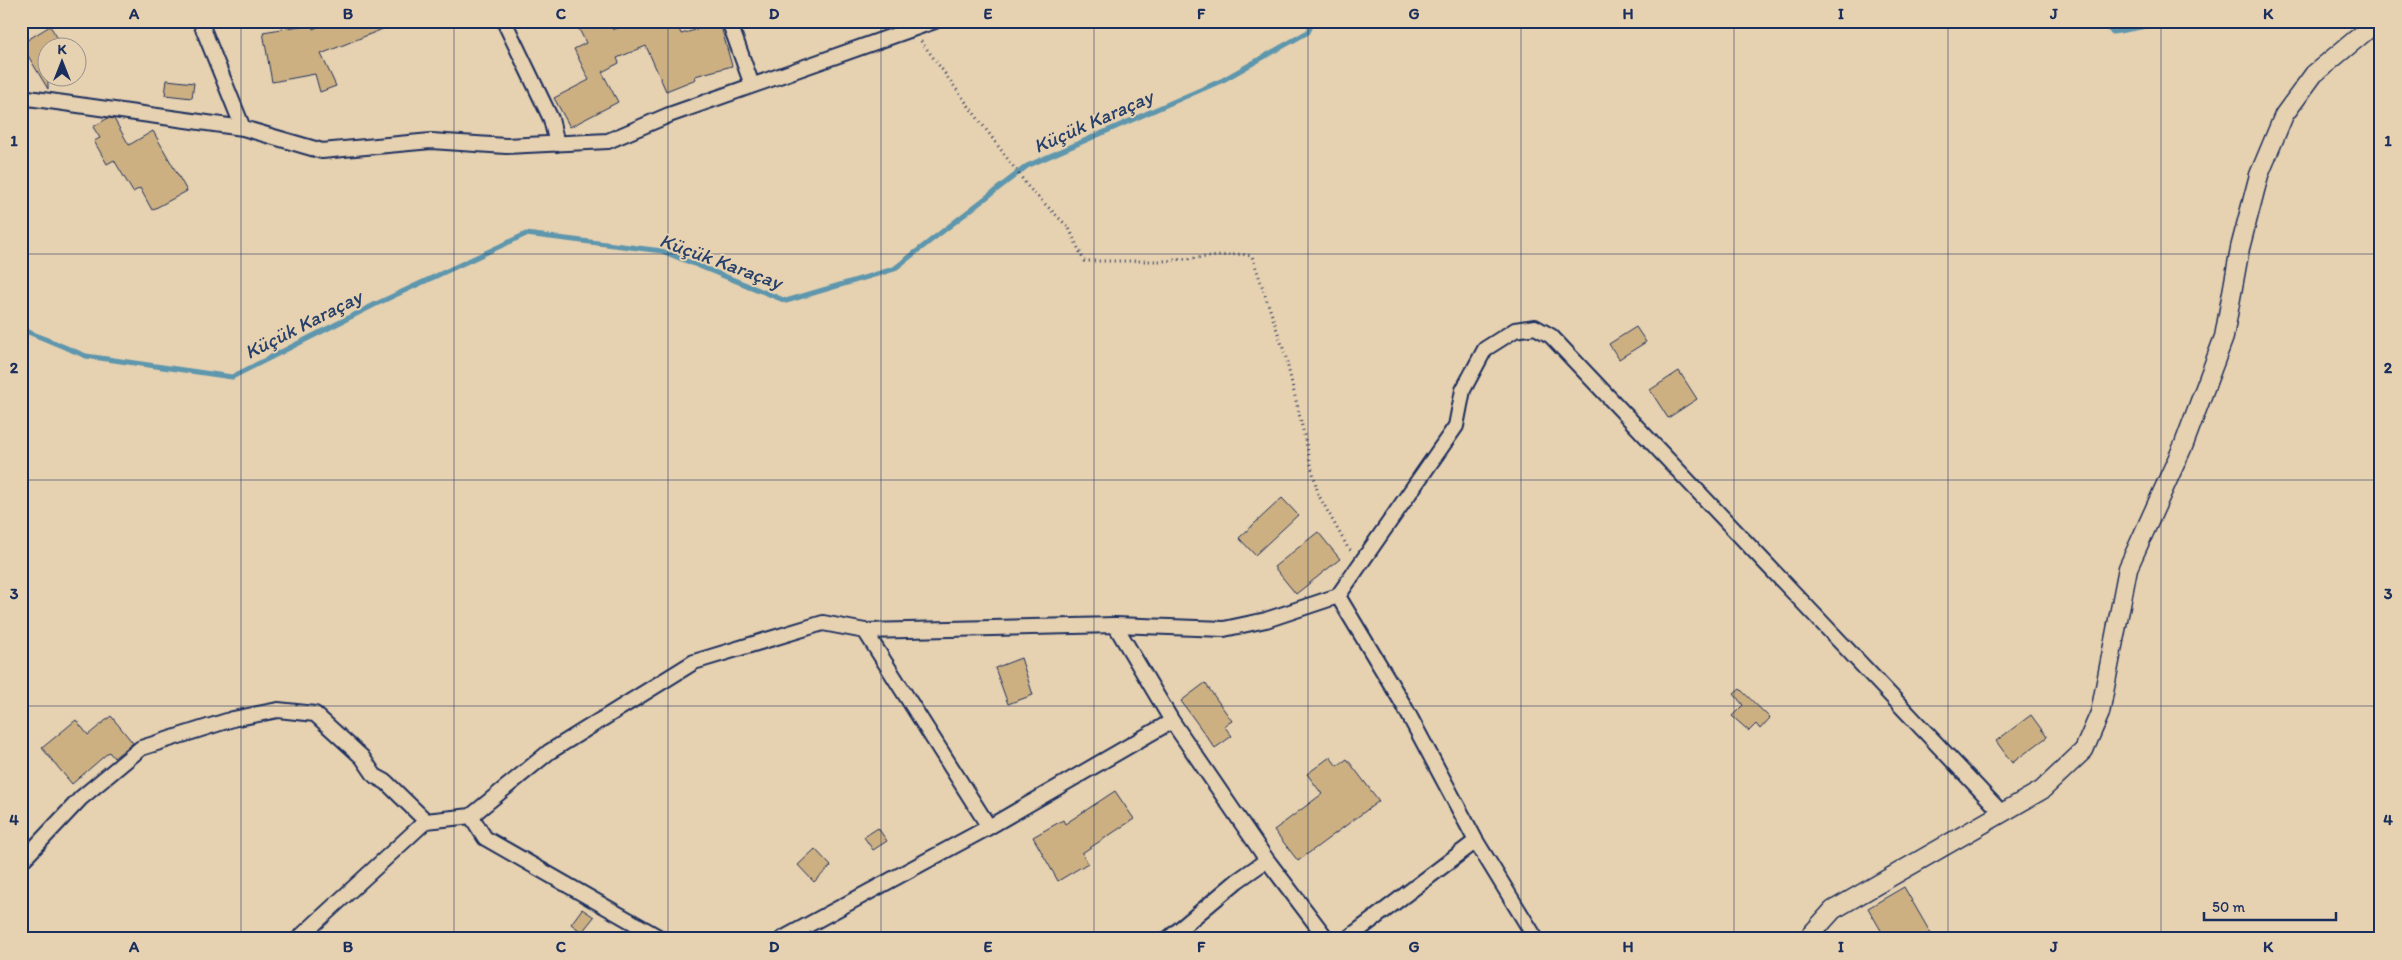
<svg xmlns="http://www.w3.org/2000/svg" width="2402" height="960" viewBox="0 0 2402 960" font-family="Itim,sans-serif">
  <rect width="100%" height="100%" fill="#e6d1b0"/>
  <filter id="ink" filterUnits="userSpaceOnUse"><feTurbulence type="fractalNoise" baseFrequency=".02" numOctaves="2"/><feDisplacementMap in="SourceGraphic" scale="10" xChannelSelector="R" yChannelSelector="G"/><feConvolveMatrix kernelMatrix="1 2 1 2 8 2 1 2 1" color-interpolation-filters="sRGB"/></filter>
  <g filter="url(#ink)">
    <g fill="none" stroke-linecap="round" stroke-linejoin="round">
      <path stroke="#5d96ad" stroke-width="5" d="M 2097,21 L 2113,32 L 2175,21
        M 21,329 L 86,356 L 232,377 L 376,304 L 526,234 L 662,251 L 786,301 L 894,269 L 1027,166 L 1223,80 L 1308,32 L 1313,21"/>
    </g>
    <path fill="#cdb082" stroke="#1b2f5e" d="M 331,21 L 400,22 L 321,54 L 336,86 L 320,92 L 315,74 L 272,82 L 263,32 L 312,24 L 313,29 Z
      M 575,21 L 609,21 L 613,30 L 635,21 L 647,21 L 650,28 L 666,21 L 676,21 L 681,34 L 720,23 L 732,66 L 695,76 L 696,79 L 666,91 L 646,46 L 617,58 L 619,63 L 602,72 L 618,102 L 570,127 L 554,98 L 589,80 L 574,49 L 586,43 Z
      M 50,26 L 64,48 L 48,48 L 48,89 L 21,44 Z
      M 167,80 L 194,83 L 192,98 L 165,95 Z
      M 108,118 L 114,119 L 129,145 L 153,131 L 187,191 L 152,210 L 140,188 L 133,192 L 114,160 L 107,164 L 94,141 L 100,138 L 93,127 Z
      M 1636,327 L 1646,342 L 1619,359 L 1609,344 Z
      M 1679,371 L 1697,399 L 1668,418 L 1650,390 Z
      M 1282,498 L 1298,515 L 1255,555 L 1239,538 Z
      M 1318,532 L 1340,559 L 1296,594 L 1274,567 Z
      M 1021,658 L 1033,695 L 1008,704 L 995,668 Z
      M 1205,683 L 1232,721 L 1224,726 L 1232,736 L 1215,748 L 1181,701 Z
      M 1740,689 L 1770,718 L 1760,729 L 1756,724 L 1749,731 L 1732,716 L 1743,705 L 1734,694 Z
      M 2031,715 L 2047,737 L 2012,763 L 1996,741 Z
      M 111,716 L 133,743 L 114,758 L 109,752 L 72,784 L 42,748 L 76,720 L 88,735 Z
      M 1330,757 L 1337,766 L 1347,759 L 1379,801 L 1298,861 L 1274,830 L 1322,794 L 1307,774 Z
      M 1115,791 L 1134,819 L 1082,853 L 1088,863 L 1058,881 L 1033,837 L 1063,820 L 1065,824 Z
      M 878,828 L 887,841 L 873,850 L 864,837 Z
      M 815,849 L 831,866 L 814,882 L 798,865 Z
      M 1904,887 L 1934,939 L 1886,939 L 1868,908 Z
      M 582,909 L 594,917 L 582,932 L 571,924 Z"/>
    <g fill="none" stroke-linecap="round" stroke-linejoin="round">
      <defs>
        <path id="minor" d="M 200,21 L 243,128
          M 504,21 L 551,119 L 557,144
          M 729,21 L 752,85
          M 21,97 L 243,128 L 322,151 L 431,141 L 506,146 L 608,141 L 669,115 L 935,21
          M 1338,596 L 1403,704 L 1476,841 L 1536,939
          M 1115,625 L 1224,629 L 1266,620 L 1338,596 L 1456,426 L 1463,390 L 1485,349 L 1515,330 L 1535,327 L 1551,336 L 2001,812
          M 865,631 L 989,827
          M 21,862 L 81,798 L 141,748 L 233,719 L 278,710 L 315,714 L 362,757 L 375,776 L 386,782 L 426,821
          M 298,939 L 426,821 L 471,816
          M 662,939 L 485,838 L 471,816 L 549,752 L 694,662 L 823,623 L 865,631 L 1115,625 L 1172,721 L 1267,860 L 1327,939
          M 782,939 L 989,827 L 1172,721
          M 1168,939 L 1237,881 L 1267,860
          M 1347,939 L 1476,841"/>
        <path id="tertiary" d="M 1807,939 L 1833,910 L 2042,790 L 2084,750 L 2100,713 L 2128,568 L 2184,444 L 2224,337 L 2240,248 L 2259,175 L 2284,115 L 2314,74 L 2378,21"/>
      </defs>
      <use href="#minor" stroke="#1b2f5e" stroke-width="18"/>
      <use href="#tertiary" stroke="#1b2f5e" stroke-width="21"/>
      <path stroke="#1b2f5e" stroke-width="3" stroke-dasharray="1 4" stroke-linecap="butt" d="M 921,41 L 1029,188 L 1069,228 L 1084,261 L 1163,261 L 1241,254 L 1252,256 L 1285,354 L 1318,494 L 1348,548 L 1353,552"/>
      <use href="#minor" stroke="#e6d1b0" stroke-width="14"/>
      <use href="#tertiary" stroke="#e6d1b0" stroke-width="18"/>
    </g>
  </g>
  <path fill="none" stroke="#1b2f5e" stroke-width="1" stroke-opacity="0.55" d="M 241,21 L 241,939M 454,21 L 454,939M 668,21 L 668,939M 881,21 L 881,939M 1094,21 L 1094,939M 1308,21 L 1308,939M 1521,21 L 1521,939M 1734,21 L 1734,939M 1948,21 L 1948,939M 2161,21 L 2161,939M 21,254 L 2381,254M 21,480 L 2381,480M 21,706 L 2381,706"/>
  <g text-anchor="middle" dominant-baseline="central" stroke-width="4" stroke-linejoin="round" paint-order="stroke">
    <g font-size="20" font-style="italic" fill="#26406b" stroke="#e6d1b0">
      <text transform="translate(1093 121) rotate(-24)">Küçük Karaçay</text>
      <text transform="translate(721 261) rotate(20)">Küçük Karaçay</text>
      <text transform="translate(303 324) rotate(-27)">Küçük Karaçay</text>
    </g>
  </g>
  <rect width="2402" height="960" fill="none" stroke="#e6d1b0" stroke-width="55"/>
  <g transform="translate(62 62)"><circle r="24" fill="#e6d1b0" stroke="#95908f"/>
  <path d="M0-4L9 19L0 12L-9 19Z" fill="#1b2f5e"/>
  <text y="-8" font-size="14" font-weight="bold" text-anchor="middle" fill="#1b2f5e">K</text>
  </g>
  <path d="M2204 912v8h132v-8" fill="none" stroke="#1b2f5e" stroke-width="2.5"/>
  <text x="2212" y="912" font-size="15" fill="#1b2f5e" stroke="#e6d1b0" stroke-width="4" paint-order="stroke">50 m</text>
  <rect x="28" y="28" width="2346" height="904" fill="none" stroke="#1b2f5e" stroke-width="2"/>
  <g font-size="16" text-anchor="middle" font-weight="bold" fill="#1b2f5e">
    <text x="134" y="19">A</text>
    <text x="348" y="19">B</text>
    <text x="561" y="19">C</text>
    <text x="774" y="19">D</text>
    <text x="988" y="19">E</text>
    <text x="1201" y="19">F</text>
    <text x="1414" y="19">G</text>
    <text x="1628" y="19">H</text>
    <text x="1841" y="19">I</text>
    <text x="2054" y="19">J</text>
    <text x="2268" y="19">K</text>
    <text x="14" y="146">1</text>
    <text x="2388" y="146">1</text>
    <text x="14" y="373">2</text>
    <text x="2388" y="373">2</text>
    <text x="14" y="599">3</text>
    <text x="2388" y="599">3</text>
    <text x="14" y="825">4</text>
    <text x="2388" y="825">4</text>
    <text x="134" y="952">A</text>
    <text x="348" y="952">B</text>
    <text x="561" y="952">C</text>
    <text x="774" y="952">D</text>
    <text x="988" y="952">E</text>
    <text x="1201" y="952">F</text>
    <text x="1414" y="952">G</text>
    <text x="1628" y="952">H</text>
    <text x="1841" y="952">I</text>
    <text x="2054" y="952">J</text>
    <text x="2268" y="952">K</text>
  </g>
</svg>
